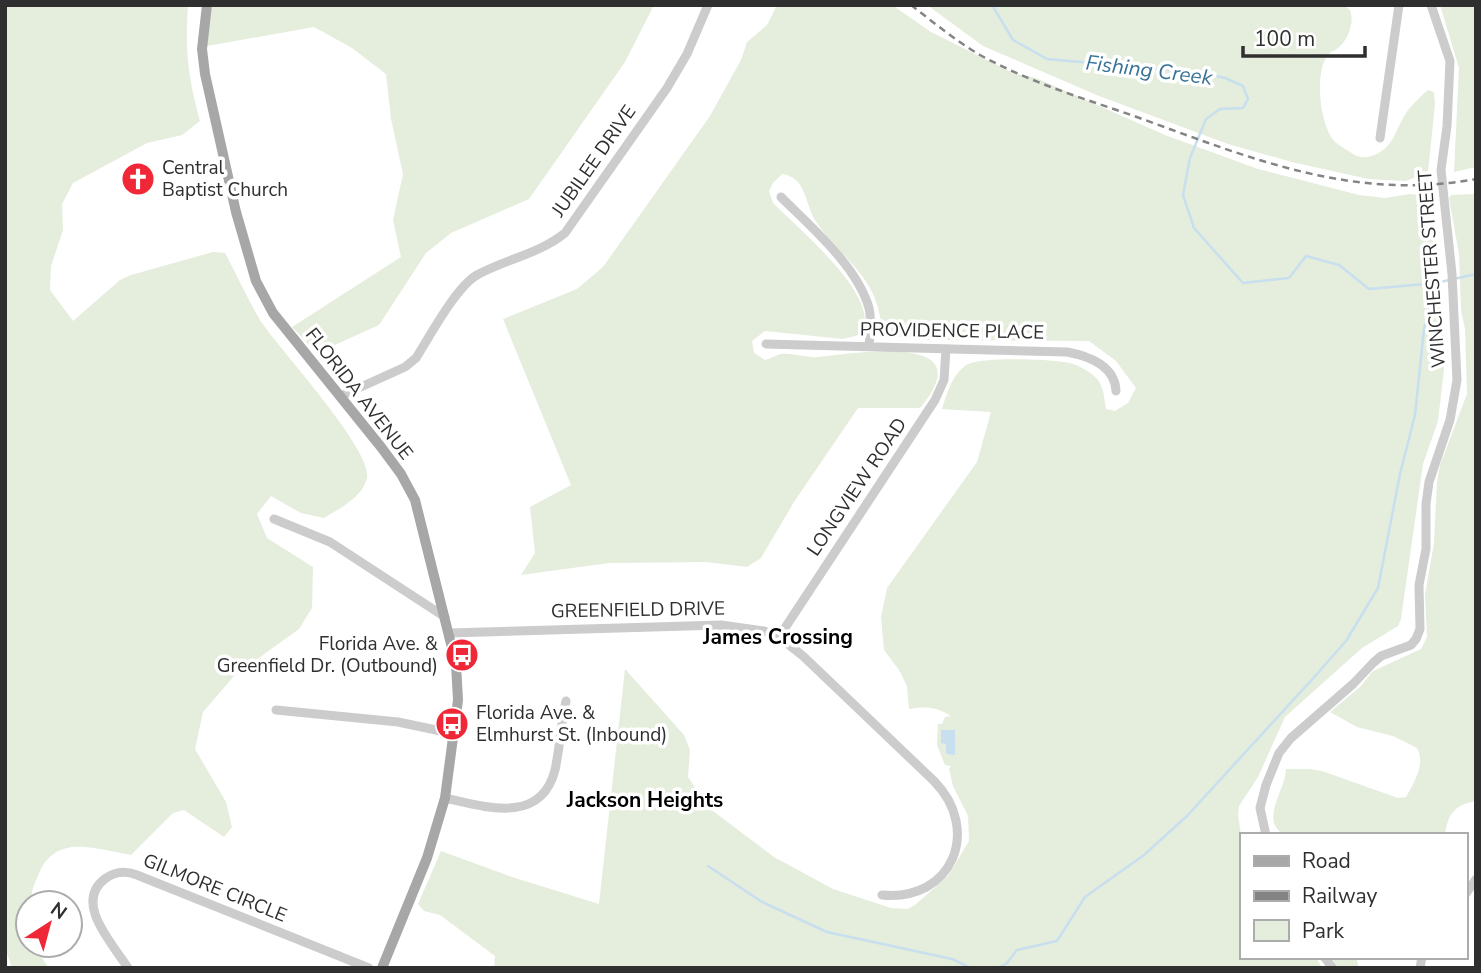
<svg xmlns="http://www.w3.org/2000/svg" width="1481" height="973" viewBox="0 0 1481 973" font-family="'Nunito Sans',sans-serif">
  <rect width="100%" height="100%" fill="#fff"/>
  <path fill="#e5eddc" d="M 5,5 L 188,5 C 185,50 188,78 200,121 L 182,135 L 147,143 L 73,183 L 62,204 L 63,230 L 51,266 L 50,290 L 73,321 L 120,280 L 131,275 L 213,252 L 225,253 C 237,275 247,298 260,320 C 278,348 373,450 367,478 C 362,498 340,508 324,518 L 301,513 L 271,496 L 257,514 L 267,538 L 313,567 L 312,608 L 299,629 L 234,676 L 203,712 L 195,749 L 226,802 L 232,827 L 224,837 L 184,810 L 173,813 L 131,855 C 98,850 58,833 40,871 C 35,883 30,891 32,903 L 28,903 L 28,945 L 38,945 L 40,955 L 49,968 L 12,968 L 5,948 Z
    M 212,5 L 654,5 L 625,62 L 529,199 L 451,233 L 426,253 L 379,325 L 317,353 L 292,327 L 401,257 L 393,220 L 403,174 L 391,119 L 386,74 L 352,48 L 314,27 L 207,46 L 208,19 Z
    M 777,5 L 892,5 L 931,32 L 1013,73 L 1036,78 L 1165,135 L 1258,169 L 1359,195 L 1385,198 L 1410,194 L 1428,196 L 1433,204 L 1444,369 L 1438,421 L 1423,464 L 1401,619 L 1398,626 L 1362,648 L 1285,717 L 1258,777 L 1239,806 L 1238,815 L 1241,835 L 1241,957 L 1316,957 L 1322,968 L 494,968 L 495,956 L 440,915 L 424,911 L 418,904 L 441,851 L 515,878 L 599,904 L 625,669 L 684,735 L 690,750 L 688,777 L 709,808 L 774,857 L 833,889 L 891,908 L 907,909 L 915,905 L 948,876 L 969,841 L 968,816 L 953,786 L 949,769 L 951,766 L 945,765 L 937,745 L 938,724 L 942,724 L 945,717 L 951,716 C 937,707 926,706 909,709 L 907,686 L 899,670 L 884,650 L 881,617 L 887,588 L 977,462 L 991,412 L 942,409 C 947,393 951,377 965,366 C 976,356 1057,359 1073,364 C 1080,366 1092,373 1096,378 C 1104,385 1104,399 1106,409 L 1115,411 L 1128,403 L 1136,388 L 1116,361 L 1089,341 L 932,340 L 883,335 C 881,320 879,306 872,292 C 859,265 831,246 815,220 C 805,203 806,177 782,174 L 773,183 L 769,191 L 773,203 C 799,229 864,283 865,320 C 865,326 862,330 859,335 L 843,339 L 765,331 L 752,341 L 754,353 L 765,360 C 770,359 776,355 781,354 C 793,353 806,358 819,357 C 857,353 984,332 920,408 L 858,408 L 794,502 L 761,558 L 747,567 L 706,562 L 609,563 L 521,575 L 535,553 L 530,507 L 571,485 L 503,319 L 577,289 L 603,267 L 710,116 L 741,60 L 747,42 L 767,25 Z
    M 927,5 L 1344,5 L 1350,10 C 1355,22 1348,40 1338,48 C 1335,51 1331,51 1329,54 C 1313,70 1320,127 1335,142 C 1340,146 1347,150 1353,154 C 1363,160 1374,157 1383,150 C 1393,143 1397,129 1403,118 C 1409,107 1419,98 1428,90 L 1434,92 L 1435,104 L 1428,172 L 1406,181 L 1368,179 L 1292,162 L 1228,144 L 1099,96 L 983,46 Z
    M 1440,5 L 1476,5 L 1476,167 L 1454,172 L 1459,68 Z
    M 1476,194 L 1476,801 C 1454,805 1448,814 1445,835 L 1285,835 C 1258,821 1286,790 1286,769 L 1310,769 L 1322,771 L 1398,798 L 1406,797 C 1414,783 1426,763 1417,748 L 1393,736 L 1357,727 L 1330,712 L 1360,687 L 1373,671 L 1421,649 L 1427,637 L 1425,595 L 1434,543 L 1437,482 L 1440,465 L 1467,394 L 1465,329 L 1461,310 L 1459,254 L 1449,198 L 1451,195 Z
    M 1331,957 L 1356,957 L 1359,968 L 1339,968 Z"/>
  <path fill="#c7dfee" d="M 941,730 L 955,730 L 955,755 L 946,754 L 946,744 L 941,743 Z"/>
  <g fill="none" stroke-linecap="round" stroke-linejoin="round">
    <path stroke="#c7dfee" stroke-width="2.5" d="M 992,5 L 1013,40 L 1047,59 L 1203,73 L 1225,78 L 1243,86 L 1248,99 L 1243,108 L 1220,109 L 1206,119 L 1190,158 L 1183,195 L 1194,228 L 1243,283 L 1289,278 L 1306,256 L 1339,265 L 1369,289 L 1436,283 L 1476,274
      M 708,866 L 762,902 L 827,932 L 952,959 L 971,968
      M 998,968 L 1007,963 L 1017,950 L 1057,941 L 1085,897 L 1144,855 L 1187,816 L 1317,674 L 1346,641 L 1378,588 L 1400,474 L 1415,415 L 1424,329 L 1436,283"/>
    <path stroke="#ccc" stroke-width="9" d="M 1380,138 L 1399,5
      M 781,197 C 811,227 857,266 869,308 C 872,321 870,334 869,346
      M 766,344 L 1067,352 C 1089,356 1115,366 1116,391
      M 341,396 L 405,367 L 416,358 C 430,336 456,287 477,275 C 506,259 539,254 565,233 L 667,88 L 687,54 L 708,5
      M 274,519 L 330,542 L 445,617
      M 449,633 L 721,625 L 764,631 L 779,637 L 803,656 L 934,781 C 982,830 952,902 882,895
      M 779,637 L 935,400 L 944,380 L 946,349
      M 276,710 L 398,722 L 455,734
      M 445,798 C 485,807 541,825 555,770 C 560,747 561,723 566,701
      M 1266,835 L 1260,808 L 1266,785 L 1279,753 L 1291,738 L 1353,684 L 1373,663 L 1381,656 L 1411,645 L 1416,639 L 1420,629 L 1419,585 L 1426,549 L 1426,504 L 1429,482 L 1450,420 L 1457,380 L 1452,274 L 1441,170 L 1447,126 L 1450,61 L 1431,5
      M 1465,895 L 1476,879
      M 1324,957 L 1333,968
      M 128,968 C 113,944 72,902 106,878 C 116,871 127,871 137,875 L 369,968
      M 1420,968 L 1422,957"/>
    <path stroke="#a7a7a7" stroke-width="10" d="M 207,5 L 202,49 L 205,74 L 236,212 L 256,281 L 273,313 L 381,447 L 401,474 L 415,500 L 456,664 L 458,700 L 445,798 L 427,858 L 382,968"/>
    <path stroke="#848484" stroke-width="2.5" stroke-dasharray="7 5" stroke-linecap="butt" d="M 911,5 C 933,22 956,41 980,55 C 1029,82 1082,98 1134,116 C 1248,157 1352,202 1476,179"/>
  </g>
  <defs>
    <symbol id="church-disc" viewBox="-11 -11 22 22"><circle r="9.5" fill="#f02736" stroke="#fff"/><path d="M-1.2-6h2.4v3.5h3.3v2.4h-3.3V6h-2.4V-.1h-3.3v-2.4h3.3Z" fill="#fff"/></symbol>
    <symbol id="bus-disc" viewBox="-11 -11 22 22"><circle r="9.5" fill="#f02736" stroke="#fff"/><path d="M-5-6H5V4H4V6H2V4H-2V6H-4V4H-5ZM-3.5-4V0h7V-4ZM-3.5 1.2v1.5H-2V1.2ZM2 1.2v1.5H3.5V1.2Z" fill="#fff"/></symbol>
  </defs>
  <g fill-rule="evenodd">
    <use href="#church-disc" x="119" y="160" width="38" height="38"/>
    <use href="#bus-disc" x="443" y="636" width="38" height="38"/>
    <use href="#bus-disc" x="433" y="705" width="38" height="38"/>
  </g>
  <g text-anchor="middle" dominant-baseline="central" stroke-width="7" stroke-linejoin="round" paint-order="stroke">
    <g font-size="19" fill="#2f2f2f" stroke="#fff">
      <text transform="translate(594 161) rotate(-55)">JUBILEE DRIVE</text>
      <text transform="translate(1432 269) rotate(-94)">WINCHESTER STREET</text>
      <text transform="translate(952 331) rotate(1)">PROVIDENCE PLACE</text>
      <text transform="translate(359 394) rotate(52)">FLORIDA AVENUE</text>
      <text transform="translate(857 487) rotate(-56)">LONGVIEW ROAD</text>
      <text transform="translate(638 610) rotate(-1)">GREENFIELD DRIVE</text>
      <text transform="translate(215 888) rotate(22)">GILMORE CIRCLE</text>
    </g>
    <g font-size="19" fill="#2f2f2f" stroke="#fff" text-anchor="start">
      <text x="162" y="168">Central<tspan x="162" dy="22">Baptist Church</tspan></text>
      <text x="438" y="644" text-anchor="end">Florida Ave. &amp;<tspan x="438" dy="22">Greenfield Dr. (Outbound)</tspan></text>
      <text x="476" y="713">Florida Ave. &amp;<tspan x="476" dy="22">Elmhurst St. (Inbound)</tspan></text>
    </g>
    <g font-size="21" font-style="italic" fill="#377297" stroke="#fff">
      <text transform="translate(1149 70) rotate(7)">Fishing Creek</text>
    </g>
    <g font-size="21" font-weight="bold" fill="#000" stroke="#fff">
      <text x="778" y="637">James Crossing</text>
      <text x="645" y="800">Jackson Heights</text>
    </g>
  </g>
  <rect width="1481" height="973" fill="none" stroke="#2f2f2f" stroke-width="14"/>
  <rect x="1240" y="833" width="228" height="126" fill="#ffffff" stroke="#acacac" stroke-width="2"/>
  <rect x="1254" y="856" width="35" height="10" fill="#a7a7a7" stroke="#acacac" stroke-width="2"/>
  <text x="1302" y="868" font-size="21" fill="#2f2f2f">Road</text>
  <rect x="1254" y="891" width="35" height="10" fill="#848484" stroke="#acacac" stroke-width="2"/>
  <text x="1302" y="903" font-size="21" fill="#2f2f2f">Railway</text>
  <rect x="1254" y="920" width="35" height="21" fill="#e5eddc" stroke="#acacac" stroke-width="2"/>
  <text x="1302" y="938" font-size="21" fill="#2f2f2f">Park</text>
  <g transform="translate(49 924) rotate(36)"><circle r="33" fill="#ffffff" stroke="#acacac" stroke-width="2"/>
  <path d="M0-5L12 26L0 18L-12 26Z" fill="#f02736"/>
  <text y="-10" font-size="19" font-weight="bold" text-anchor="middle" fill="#2f2f2f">N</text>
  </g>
  <path d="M1243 46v10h122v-10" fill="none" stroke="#2f2f2f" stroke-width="3.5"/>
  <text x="1254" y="46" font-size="21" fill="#2f2f2f" stroke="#ffffff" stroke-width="5" paint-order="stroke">100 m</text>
</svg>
